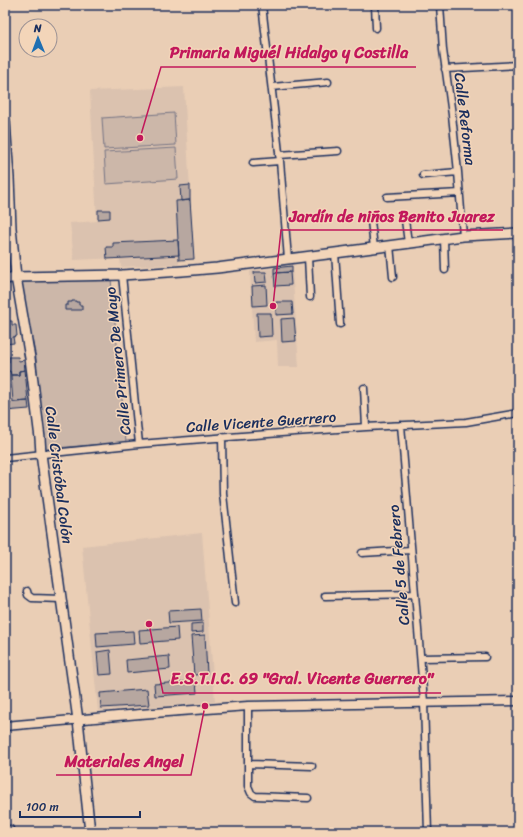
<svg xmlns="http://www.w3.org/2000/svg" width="523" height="837" viewBox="0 0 523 837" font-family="Sriracha,sans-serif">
  <rect width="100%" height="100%" fill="#eaceb5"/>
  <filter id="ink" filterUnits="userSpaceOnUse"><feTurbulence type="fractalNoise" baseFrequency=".025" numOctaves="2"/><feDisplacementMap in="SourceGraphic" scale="8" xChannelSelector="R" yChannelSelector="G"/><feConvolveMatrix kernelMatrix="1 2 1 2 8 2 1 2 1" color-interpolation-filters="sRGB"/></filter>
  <g filter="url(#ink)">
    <path fill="#dbc2af" d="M 184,87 L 194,259 L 179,260 L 179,264 L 121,267 L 120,258 L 74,260 L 70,223 L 97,221 L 90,91 Z
      M 292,266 L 299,367 L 278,367 L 277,340 L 254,342 L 250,271 Z
      M 202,533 L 215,702 L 98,711 L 82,546 Z"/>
    <path fill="#ccb7a9" stroke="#747384" d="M 174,113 L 176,145 L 104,149 L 102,118 Z
      M 176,148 L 178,179 L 106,184 L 104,152 Z
      M 111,279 L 126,442 L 44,449 L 36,357 L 26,315 L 22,282 Z"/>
    <path fill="#b7a7a0" stroke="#1b2f5e" d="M 190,185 L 190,200 L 181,201 L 180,186 Z
      M 190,200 L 194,259 L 179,260 L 176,201 Z
      M 98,210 L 110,210 L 110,218 L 98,219 Z
      M 178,240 L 179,255 L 107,259 L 106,247 L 113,247 L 113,243 Z
      M 292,266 L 292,272 L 274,273 L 274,268 Z
      M 254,272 L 266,272 L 267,282 L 255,283 Z
      M 290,272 L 291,285 L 275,286 L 274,273 Z
      M 266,285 L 267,305 L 253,306 L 252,286 Z
      M 72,301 L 76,301 L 76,302 L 79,302 L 79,305 L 82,305 L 82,310 L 65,310 L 65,305 L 68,305 L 68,302 L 72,302 Z
      M 276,302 L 292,302 L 293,314 L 276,315 Z
      M 257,313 L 271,313 L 272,336 L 258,337 Z
      M 294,318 L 296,341 L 282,342 L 281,319 Z
      M 5,321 L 12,321 L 12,325 L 16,325 L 17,336 L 13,337 L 14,343 L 5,344 Z
      M 9,357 L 18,357 L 19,361 L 24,360 L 25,370 L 19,371 L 19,375 L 11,375 L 10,371 L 5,372 L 5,362 L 9,362 Z
      M 25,370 L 28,401 L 13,402 L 11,375 L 19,375 L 19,371 Z
      M 28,401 L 29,409 L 5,411 L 5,403 Z
      M 201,609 L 202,621 L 169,623 L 168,611 Z
      M 203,623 L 203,632 L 191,633 L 191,624 Z
      M 177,627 L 178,640 L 140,643 L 139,630 Z
      M 133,631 L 134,644 L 97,647 L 96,633 Z
      M 205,635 L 207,674 L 194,675 L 191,636 Z
      M 110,650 L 112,674 L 99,675 L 97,652 Z
      M 169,656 L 170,669 L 127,673 L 126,660 Z
      M 196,681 L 197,693 L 155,696 L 154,684 Z
      M 147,689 L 149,705 L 101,708 L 100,693 Z"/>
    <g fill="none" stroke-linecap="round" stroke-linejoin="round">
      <defs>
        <path id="minor" d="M 262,5 L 280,161 L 288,259
          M 375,5 L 376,28
          M 440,5 L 443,50 L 452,115 L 458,172 L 463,236
          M 445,69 L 518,65
          M 272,87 L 328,82
          M 279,155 L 338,151
          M 253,163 L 280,161
          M 423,175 L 458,172
          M 387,197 L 460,193
          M 405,220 L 408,243
          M 371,221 L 374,248
          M 444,238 L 445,270
          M 390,245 L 393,277
          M 335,253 L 340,324
          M 308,257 L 310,297
          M 122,275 L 139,444
          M 364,388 L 366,427
          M 401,425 L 424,702 L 428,832
          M 222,437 L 223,494 L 235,603
          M 5,458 L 139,444 L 281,433 L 366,427 L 466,422 L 518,413
          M 362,553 L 411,550
          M 27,591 L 28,595 L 32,598 L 61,599
          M 325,596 L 415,594
          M 421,658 L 485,657
          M 248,706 L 248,786 L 251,793 L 255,796 L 308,798
          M 248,764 L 312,766
          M 6,832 L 10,829"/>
        <path id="tertiary" d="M 5,726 L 140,714 L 248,706 L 518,701"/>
        <path id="secondary" d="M 5,121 L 9,178 L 11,228 L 16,277 L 30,358 L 40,438 L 41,454 L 78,720 L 90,832
          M 5,279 L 16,277 L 122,275 L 182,271 L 217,268 L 335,253 L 463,236 L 518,233"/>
      </defs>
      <use href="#minor" stroke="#1b2f5e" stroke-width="9"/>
      <use href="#tertiary" stroke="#1b2f5e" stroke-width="11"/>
      <use href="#secondary" stroke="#1b2f5e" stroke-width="12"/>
      <use href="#minor" stroke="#f3d5b9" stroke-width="6"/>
      <use href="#tertiary" stroke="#f3d5b9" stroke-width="8"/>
      <use href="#secondary" stroke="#f3d5b9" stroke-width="9"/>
    </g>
  </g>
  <g text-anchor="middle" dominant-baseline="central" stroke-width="3" stroke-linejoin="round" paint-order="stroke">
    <g font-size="15" fill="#1b2f5e" stroke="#f3d5b9">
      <text transform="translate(465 119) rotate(83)">Calle Reforma</text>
      <text transform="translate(118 361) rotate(-96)">Calle Primero De Mayo</text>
      <text transform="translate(261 422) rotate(-4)">Calle Vicente Guerrero</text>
      <text transform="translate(59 475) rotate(83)">Calle Cristóbal Colón</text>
      <text transform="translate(399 565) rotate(-95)">Calle 5 de Febrero</text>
    </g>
  </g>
  <path fill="none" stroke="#c2185b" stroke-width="1.5" d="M140 138L161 67H416M273 306L281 230H503M149 624L163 693H441M205 706L191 775H56"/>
  <g fill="#c2185b" stroke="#f3d5b9" stroke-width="1.5">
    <circle cx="140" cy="138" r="4"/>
    <circle cx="273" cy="306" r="4"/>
    <circle cx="149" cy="624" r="4"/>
    <circle cx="205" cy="706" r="4"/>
  </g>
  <g font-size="16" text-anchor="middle" font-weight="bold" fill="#c2185b" stroke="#f3d5b9" stroke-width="3" stroke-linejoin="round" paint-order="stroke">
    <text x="289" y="58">Primaria Miguél Hidalgo y Costilla</text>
    <text x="392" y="222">Jardín de niños Benito Juarez</text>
    <text x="302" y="684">E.S.T.I.C. 69 "Gral. Vicente Guerrero"</text>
    <text x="124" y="767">Materiales Angel</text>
  </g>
  <rect width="523" height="837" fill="none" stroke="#f3d5b9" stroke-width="20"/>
  <rect x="10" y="10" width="503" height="817" fill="none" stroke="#1b2f5e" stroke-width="1.5" filter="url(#ink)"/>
  <g transform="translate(38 38) rotate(359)"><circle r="19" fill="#f3d5b9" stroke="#9d9395"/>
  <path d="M0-3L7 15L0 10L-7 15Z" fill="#1f6fb2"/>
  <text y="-6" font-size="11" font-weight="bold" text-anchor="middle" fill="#1b2f5e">N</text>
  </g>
  <path d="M20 811v6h120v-6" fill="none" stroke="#1b2f5e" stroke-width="2"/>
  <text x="26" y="811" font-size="12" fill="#1b2f5e" stroke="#f3d5b9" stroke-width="3" paint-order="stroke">100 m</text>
</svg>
